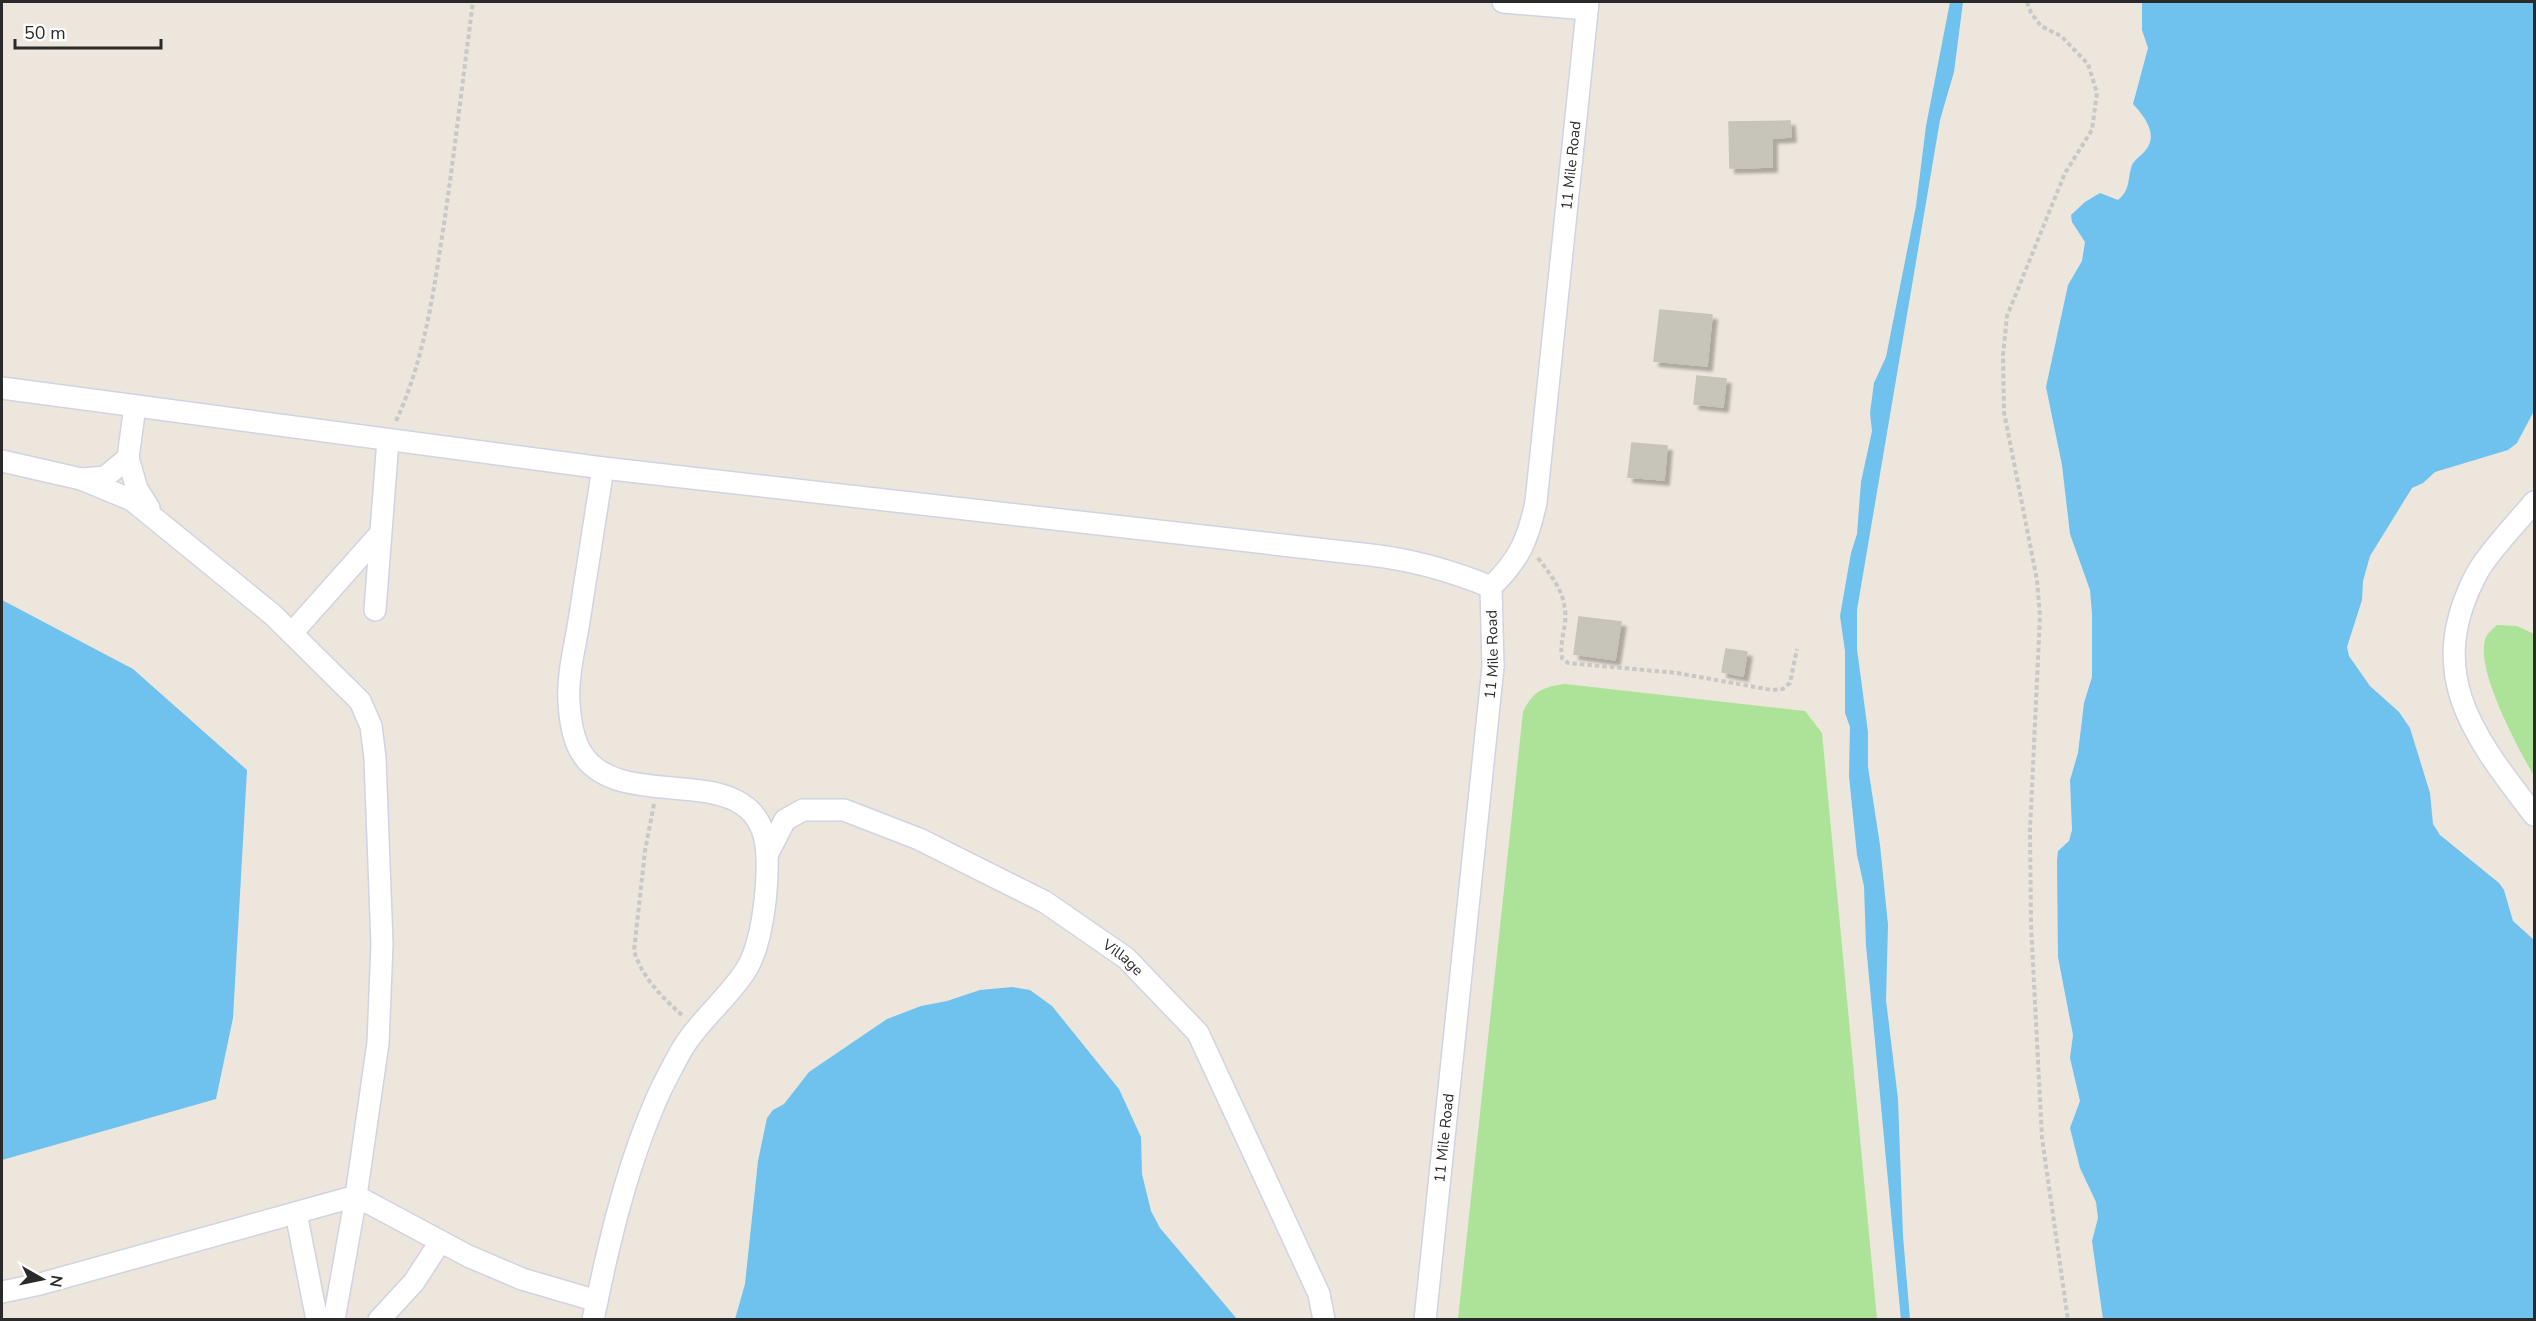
<svg xmlns="http://www.w3.org/2000/svg" width="2536" height="1321" viewBox="0 0 2536 1321" font-family="'Nunito Sans',sans-serif">
  <defs>
    <filter id="shadow"><feDropShadow dx="5" dy="5" stdDeviation="1.5" flood-color="#0004"/></filter>
  </defs>
  <rect width="100%" height="100%" fill="#ece6dc"/>
  <path fill="#ace398" d="M 2497,625 L 2517,626 L 2534,634 L 2534,776 C 2518,748 2476,671 2485,640 C 2486,634 2493,629 2497,625 Z
    M 1565,684 L 1805,711 L 1822,733 L 1877,1319 L 1458,1319 L 1523,712 C 1533,691 1543,687 1565,684 Z"/>
  <path fill="#6fc2ee" d="M 1950,2 L 1963,2 L 1954,72 L 1940,120 L 1857,610 L 1857,649 L 1868,732 L 1868,767 L 1880,845 L 1888,925 L 1886,1000 L 1898,1099 L 1903,1236 L 1910,1319 L 1901,1320 L 1866,945 L 1864,886 L 1857,855 L 1849,776 L 1850,727 L 1845,713 L 1845,651 L 1840,616 L 1851,553 L 1857,534 L 1861,482 L 1872,431 L 1870,413 L 1874,383 L 1886,357 L 1916,206 L 1926,126 Z
    M 2142,2 L 2534,2 L 2534,411 L 2517,443 L 2508,450 L 2435,472 L 2423,483 L 2412,488 L 2370,556 L 2363,581 L 2362,600 L 2347,647 L 2349,656 L 2370,686 L 2399,712 L 2410,728 L 2430,793 L 2433,824 L 2440,835 L 2499,883 L 2504,890 L 2513,921 L 2534,940 L 2534,1319 L 2103,1319 L 2092,1241 L 2098,1218 L 2096,1202 L 2080,1168 L 2070,1128 L 2080,1101 L 2070,1058 L 2073,1035 L 2058,957 L 2057,861 L 2058,851 L 2069,841 L 2072,830 L 2070,780 L 2078,753 L 2084,703 L 2092,677 L 2092,613 L 2090,590 L 2070,534 L 2062,465 L 2046,387 L 2068,285 L 2082,261 L 2085,242 L 2072,222 L 2071,215 L 2085,202 L 2100,193 L 2118,200 C 2131,189 2127,180 2132,165 C 2134,160 2141,156 2145,151 C 2159,135 2145,117 2133,104 L 2148,48 L 2142,30 Z
    M 2,600 L 133,669 L 247,770 L 233,1018 L 216,1099 L 2,1160 Z
    M 1012,987 L 1030,990 L 1052,1006 L 1119,1089 L 1141,1137 L 1142,1174 L 1151,1211 L 1160,1228 L 1237,1319 L 735,1319 L 745,1284 L 758,1161 L 767,1118 L 773,1110 L 784,1104 L 809,1072 L 887,1019 L 921,1006 L 947,1001 L 980,990 Z"/>
  <path fill="#c7c4ba" stroke="#c7c3b6" stroke-width="1.5" filter="url(#shadow)" d="M 1790,121 L 1791,137 L 1772,138 L 1772,167 L 1730,168 L 1729,122 Z
    M 1660,310 L 1712,315 L 1707,366 L 1654,361 Z
    M 1697,376 L 1726,379 L 1723,407 L 1694,404 Z
    M 1632,443 L 1667,446 L 1664,480 L 1628,477 Z
    M 1579,617 L 1621,622 L 1615,660 L 1574,654 Z
    M 1726,649 L 1747,652 L 1743,676 L 1722,672 Z"/>
  <g fill="none" stroke-linecap="round" stroke-linejoin="round">
    <defs>
      <g id="minor">
        <path d="M 1503,2 L 1587,9"/>
        <path d="M 2,388 L 603,468 L 1371,555 C 1414,560 1452,571 1491,587"/>
        <path d="M 128,458 L 137,489 L 149,508"/>
        <path d="M 2,461 L 81,479 L 132,500 L 273,615 L 360,701 L 371,726 L 375,758 L 382,944 L 378,1043 L 356,1196 L 40,1284 L 2,1292"/>
        <path d="M 83,479 L 105,477 L 128,458 L 135,406"/>
        <path d="M 2534,502 C 2518,522 2489,551 2477,573 C 2423,675 2474,736 2534,815"/>
        <path d="M 375,610 L 388,440"/>
        <path d="M 292,633 L 380,534"/>
        <path id="s1" d="M 767,855 L 785,820 L 803,810 L 844,810 L 919,839 L 1045,902 L 1126,958 L 1198,1033 L 1319,1294 L 1324,1320"/>
        <path d="M 296,1213 L 317,1320"/>
        <path d="M 334,1320 L 356,1196 L 468,1256 L 522,1279 L 597,1301"/>
        <path d="M 379,1320 L 414,1282 L 440,1242"/>
        <path d="M 593,1320 C 609,1241 628,1160 662,1087 C 669,1074 676,1059 684,1046 C 701,1019 728,998 746,970 C 763,943 768,887 767,855 C 762,749 621,820 581,752 C 573,739 570,718 569,703 C 567,676 575,647 579,621 C 587,570 595,519 603,468"/>
        <path id="s2" d="M 1425,1320 L 1493,667 L 1491,587 C 1519,560 1528,540 1536,502 L 1588,2"/>
      </g>
    </defs>
    <use href="#minor" stroke="#d1d3e3" stroke-width="24"/>
    <path stroke="#c8c8c8" stroke-width="4" stroke-dasharray="4.5 3" stroke-linecap="butt" d="M 2027,2 L 2031,13 L 2041,26 L 2061,36 L 2088,64 L 2097,93 L 2092,130 L 2065,173 L 2007,316 L 2003,355 L 2004,412 L 2037,580 L 2040,616 L 2030,831 L 2031,925 L 2042,1138 L 2068,1320
      M 396,421 C 421,367 431,309 440,250 C 453,167 462,84 473,2
      M 1538,558 C 1554,579 1568,596 1565,624 C 1563,635 1560,646 1562,658 L 1568,663 L 1677,673 L 1772,690 L 1783,689 L 1790,683 L 1797,649
      M 654,804 L 645,851 L 634,951 C 643,979 662,997 684,1017"/>
    <use href="#minor" stroke="#fff" stroke-width="21"/>
  </g>
  <g text-anchor="middle" dominant-baseline="central" stroke-width="5" stroke-linejoin="round" paint-order="stroke">
    <g font-size="15" fill="#2a2a2a" stroke="#fff">
      <text stroke="none"><textPath href="#s2" startOffset="1173">11 Mile Road</textPath></text>
      <text stroke="none"><textPath href="#s2" startOffset="669">11 Mile Road</textPath></text>
      <text stroke="none"><textPath href="#s1" startOffset="418">Village</textPath></text>
      <text stroke="none"><textPath href="#s2" startOffset="183">11 Mile Road</textPath></text>
    </g>
  </g>
  <rect width="2536" height="1321" fill="none" stroke="#2a2a2a" stroke-width="6"/>
  <g transform="translate(42 1279) rotate(99)" stroke="#ffffff" stroke-width="4.5" paint-order="stroke">
  <path d="M0-4.5L10 22L0 15L-10 22Z" fill="#2a2a2a"/>
  <text y="-9" font-size="16" font-weight="bold" text-anchor="middle" fill="#2a2a2a">N</text>
  </g>
  <path d="M15 39v9h146v-9" fill="none" stroke="#2a2a2a" stroke-width="3"/>
  <text x="24" y="39" font-size="18" fill="#2a2a2a" stroke="#ffffff" stroke-width="4.5" paint-order="stroke">50 m</text>
</svg>
